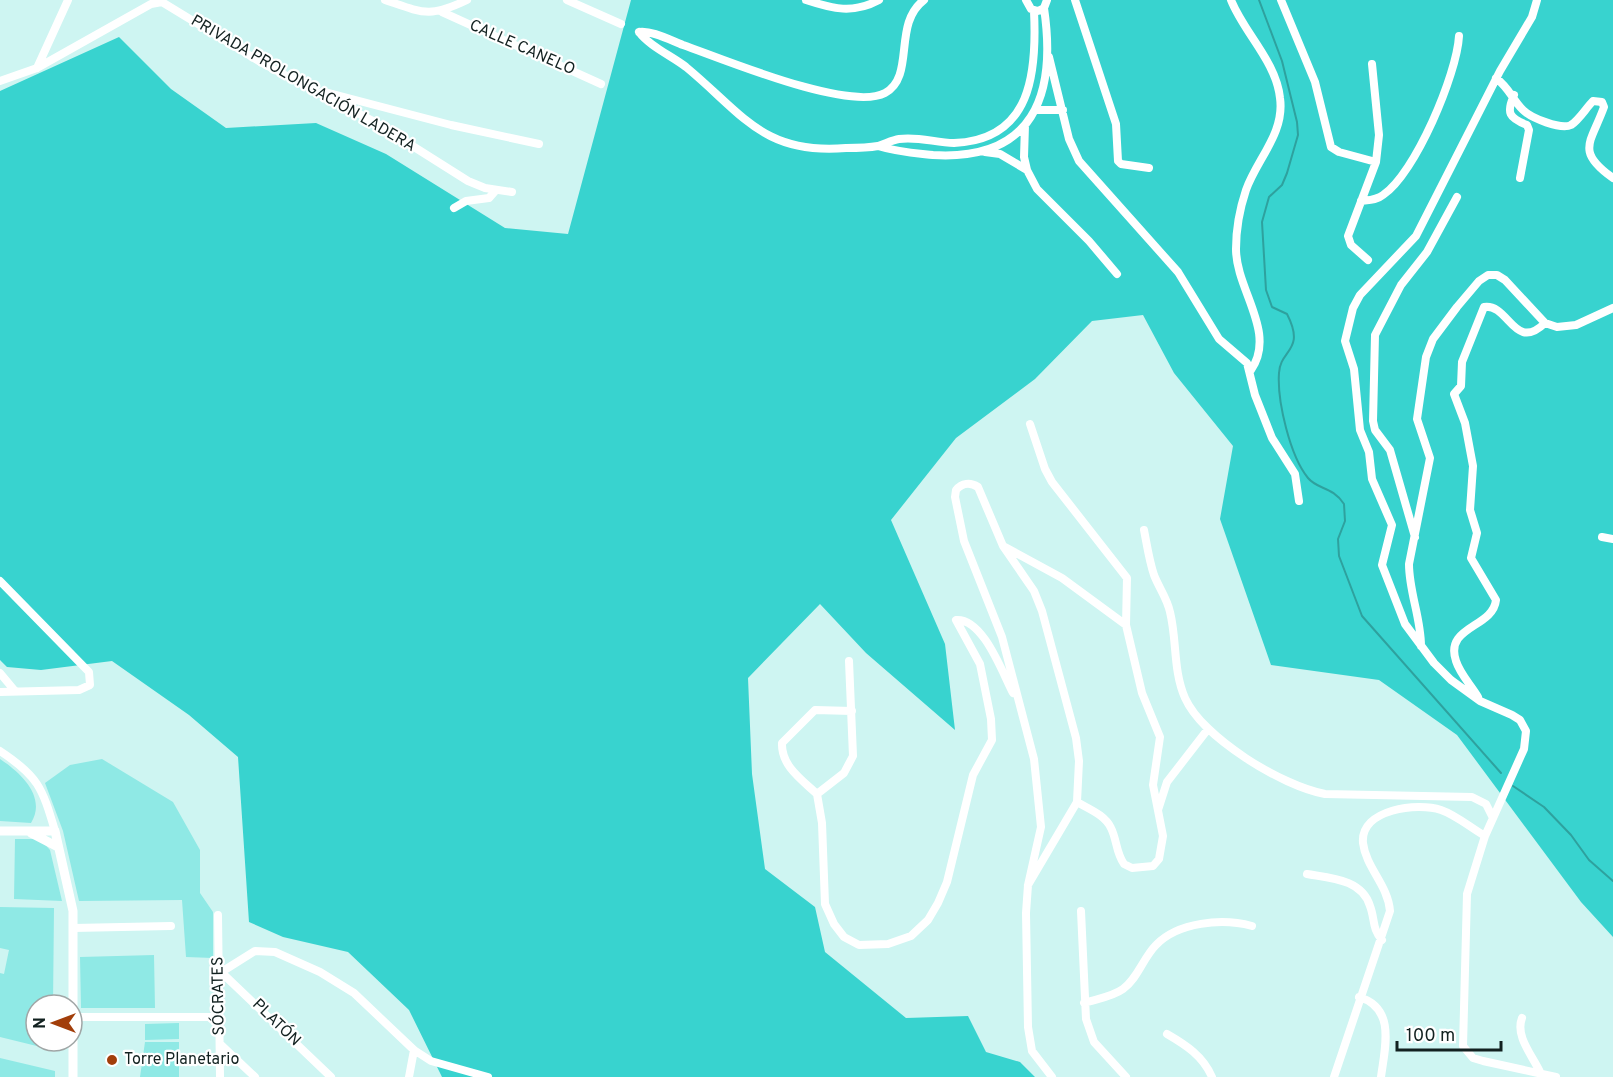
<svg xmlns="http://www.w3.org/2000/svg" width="1613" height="1077" viewBox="0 0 1613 1077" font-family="Overpass,sans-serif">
  <rect width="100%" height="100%" fill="#cef5f2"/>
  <path fill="#8fe9e5" d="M 0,759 C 21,773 47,797 31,823 L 0,821 Z
    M 102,759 L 173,802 L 200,850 L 200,893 L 213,912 L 213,958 L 186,957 L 182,900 L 79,901 L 63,831 L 45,783 L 70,765 Z
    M 15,839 L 40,839 L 50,850 L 62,901 L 14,899 Z
    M 0,907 L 54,908 L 53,1005 L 36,1005 L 36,1041 L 53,1041 L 53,1050 L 0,1037 L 0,973 L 4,974 L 9,950 L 0,948 Z
    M 154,955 L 155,1008 L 81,1008 L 80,957 Z
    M 179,1023 L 179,1039 L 145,1040 L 145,1024 Z
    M 145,1042 L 179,1042 L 179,1077 L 140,1077 Z
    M 0,1058 L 55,1071 L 55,1077 L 0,1077 Z"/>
  <path fill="#38d3cf" d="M 631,0 L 1613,0 L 1613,937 L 1581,902 L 1457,735 L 1379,680 L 1271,665 L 1220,519 L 1233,446 L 1174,373 L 1143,315 L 1092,321 L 1035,379 L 956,438 L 891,520 L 945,644 L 955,730 L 866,653 L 820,604 L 748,678 L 752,774 L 765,869 L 815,907 L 825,952 L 906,1018 L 968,1016 L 986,1052 L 1020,1062 L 1035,1077 L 442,1077 L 409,1010 L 348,952 L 283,937 L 249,922 L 238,757 L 189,715 L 112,661 L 41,670 L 7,667 L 0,660 L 0,91 L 119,37 L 171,89 L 226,128 L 316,123 L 386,154 L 505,228 L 568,234 Z"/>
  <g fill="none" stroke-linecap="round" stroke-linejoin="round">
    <path stroke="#2ea19e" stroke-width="2" d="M 1259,0 L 1282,61 L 1297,122 L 1298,135 L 1287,173 L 1282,185 L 1269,197 L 1262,222 L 1266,290 L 1272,307 L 1287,314 C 1306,351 1280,349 1279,373 C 1277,401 1290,456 1308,478 C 1318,490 1332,486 1344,504 L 1345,521 L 1338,539 L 1339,556 L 1362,616 L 1501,773
      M 1513,786 L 1544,807 L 1571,835 L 1589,860 L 1613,881"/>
    <path stroke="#fff" stroke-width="8" d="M 385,0 C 423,13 430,18 467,0
      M 567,0 L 621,24
      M 806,0 C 833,9 853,14 879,0
      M 1026,0 L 1031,9 L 1038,11 L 1044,8 L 1047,0
      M 1075,0 L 1116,124 L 1118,161 L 1121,164 L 1149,168
      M 1231,0 C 1244,33 1276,61 1280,98 C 1285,133 1257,159 1246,190 C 1240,208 1236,230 1236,249 C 1236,290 1277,332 1251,370
      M 1281,0 L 1315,82 L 1331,147 L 1339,152 L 1376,162
      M 1537,0 L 1532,17 L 1500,71 L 1416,236 L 1360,295 L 1353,308 L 1345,341 L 1354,369 L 1360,430 L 1369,452 L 1372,479 L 1392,525 L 1382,565 L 1405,624 L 1434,663 L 1451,680 L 1480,701 L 1512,715 L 1520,720 L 1526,731 L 1524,749 L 1485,836 L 1467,894 L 1463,1046 L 1473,1058 L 1483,1061 L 1556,1077
      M 442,12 L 601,84
      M 639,32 C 649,46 672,56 686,67 C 743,114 763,155 846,148 C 856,148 867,148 878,146 C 885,144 892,140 899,139 C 918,136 936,143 954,143 C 1032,140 1037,72 1034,11
      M 639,32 C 651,30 670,40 683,45 C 723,59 849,112 885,93 C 916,76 892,24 924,0
      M 1049,57 L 1069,139 L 1079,161 L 1178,272 L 1219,339 L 1247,363 L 1255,395 L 1272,438 L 1295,474 L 1299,501
      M 37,68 L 68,0
      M 1496,78 C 1510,89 1512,99 1523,110 C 1531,118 1561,130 1571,125 C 1579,120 1586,108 1593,101 L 1602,102 L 1604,107 C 1591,143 1575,151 1613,178
      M 0,81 L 37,68 L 151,4 L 162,2 L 262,63 L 373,121 L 468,181 L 485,188 L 512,192
      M 325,92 L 451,125 L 539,144
      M 1514,95 C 1506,113 1509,118 1527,125 L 1529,130 L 1520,178
      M 1035,110 L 1063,110
      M 1025,125 L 1024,157 L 1027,170 L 1037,189 L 1089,241 L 1117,274
      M 878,146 C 897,152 914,153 933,155 C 1033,161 1057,96 1044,8
      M 985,152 L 1000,154 L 1027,170
      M 1361,201 C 1369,200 1377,200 1383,195 C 1415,174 1457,74 1459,36
      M 454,208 L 466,201 L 489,198 L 496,190
      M 1368,260 L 1351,245 L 1348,236 L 1376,162 L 1379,135 L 1372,64
      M 1030,424 L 1045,469 L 1052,482 L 1127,578 L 1126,625
      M 1144,530 C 1147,545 1149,560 1154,575 C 1159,588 1167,598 1170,612 C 1177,640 1173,671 1185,698 C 1203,738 1282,786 1325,794 L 1472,797 L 1486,804 L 1493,818
      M 1415,537 L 1390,450 L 1375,430 L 1373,421 L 1375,335 L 1401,285 L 1427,252 L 1457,197
      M 1602,537 L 1613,539
      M 1005,547 L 1062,578 L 1126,625 L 1142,693 L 1160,737 L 1153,785 L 1163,836 L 1159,859 L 1153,866 L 1132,868 L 1124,864 C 1116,853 1117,840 1111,828 C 1105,815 1089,809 1077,802
      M 0,581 L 89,672 L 90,685 L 79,690 L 0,692
      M 1421,646 C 1421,618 1409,592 1409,564 L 1430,458 L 1417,419 L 1426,357 L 1433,339 L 1457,307 L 1479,281 L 1488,275 L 1497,275 L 1505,280 L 1545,323 L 1557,327 L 1576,325 L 1613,308
      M 849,661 L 853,756 L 844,773 L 817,794 L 822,823 L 825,904 L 834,924 L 844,937 L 859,945 L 888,944 L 911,936 L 928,920 L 938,903 L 947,882 L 973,775 L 992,740 L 991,719 L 980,664 L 956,620 C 983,618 1002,672 1013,693
      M 0,673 L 15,691
      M 1478,697 C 1471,685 1460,674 1456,661 C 1444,626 1493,628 1496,600 L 1471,558 L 1477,533 L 1470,510 L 1473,466 L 1465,423 L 1454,394 L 1461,386 L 1462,362 L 1484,307 C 1509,303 1514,353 1545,323
      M 0,751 C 38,776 42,787 55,831
      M 817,794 C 802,780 781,766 782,743 L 815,710 L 852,711
      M 1158,810 L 1167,782 L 1208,729
      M 1307,874 C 1330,878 1362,879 1370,906 C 1375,919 1372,929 1382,940
      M 1028,885 L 1077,802 L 1079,761 L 1076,738 L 1042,611 L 1034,591 L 1003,546 L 978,487 C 970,482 962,483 956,490 L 955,497 L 964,541 L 1002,637 L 1034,759 L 1041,827 L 1028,885 L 1026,913 L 1028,1027 L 1032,1051 L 1052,1077
      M 1081,911 L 1086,1019 L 1094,1042 L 1126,1077
      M 218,915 L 220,1077
      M 73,928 L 171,926
      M 220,971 L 331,1077
      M 223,971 L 255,951 L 275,952 L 320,972 L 354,993 L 414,1050 L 431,1061 L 488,1077
      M 1359,997 C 1396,1008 1385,1047 1381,1077
      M 1084,1003 C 1096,999 1112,997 1123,989 C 1138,978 1143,958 1156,945 C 1178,922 1222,918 1252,926
      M 73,1017 L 220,1017
      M 1522,1018 C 1515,1036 1532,1055 1540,1072
      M 1167,1034 C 1186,1045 1203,1056 1212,1077
      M 220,1044 L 255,1077
      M 409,1077 L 414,1050
      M 1334,1077 L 1390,911 C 1388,885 1366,868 1363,843 C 1360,809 1418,802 1441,810 C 1456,815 1471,828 1485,836"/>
    <path stroke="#fff" stroke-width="9" d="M 0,831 L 55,831 L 73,911 L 73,1077
      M 31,833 L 58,847"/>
  </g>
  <circle fill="#a23e0a" stroke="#fff" stroke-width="2" cx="112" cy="1060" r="6"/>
  <g text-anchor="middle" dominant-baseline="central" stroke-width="4.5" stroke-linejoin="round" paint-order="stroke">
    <g font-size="16" fill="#122120" stroke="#fff">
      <text transform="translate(522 48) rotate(24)">CALLE CANELO</text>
      <text transform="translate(303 84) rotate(30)">PRIVADA PROLONGACIÓN LADERA</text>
      <text transform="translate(219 996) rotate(-91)">SÓCRATES</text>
      <text transform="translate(276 1023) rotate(44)">PLATÓN</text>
    </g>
    <g font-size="16" fill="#122120" stroke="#fff" text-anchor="start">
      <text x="124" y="1060">Torre Planetario</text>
    </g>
  </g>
  <g transform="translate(54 1023) rotate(270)"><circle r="28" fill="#ffffff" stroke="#a0a6a6" stroke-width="1.5"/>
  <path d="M0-4.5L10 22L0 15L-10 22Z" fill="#a23e0a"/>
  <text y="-9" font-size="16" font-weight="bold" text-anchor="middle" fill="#122120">N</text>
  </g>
  <path d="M1397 1041v9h104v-9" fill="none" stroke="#122120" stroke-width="3"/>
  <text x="1406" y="1041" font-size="18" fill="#122120" stroke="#ffffff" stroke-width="4.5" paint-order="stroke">100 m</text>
</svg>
